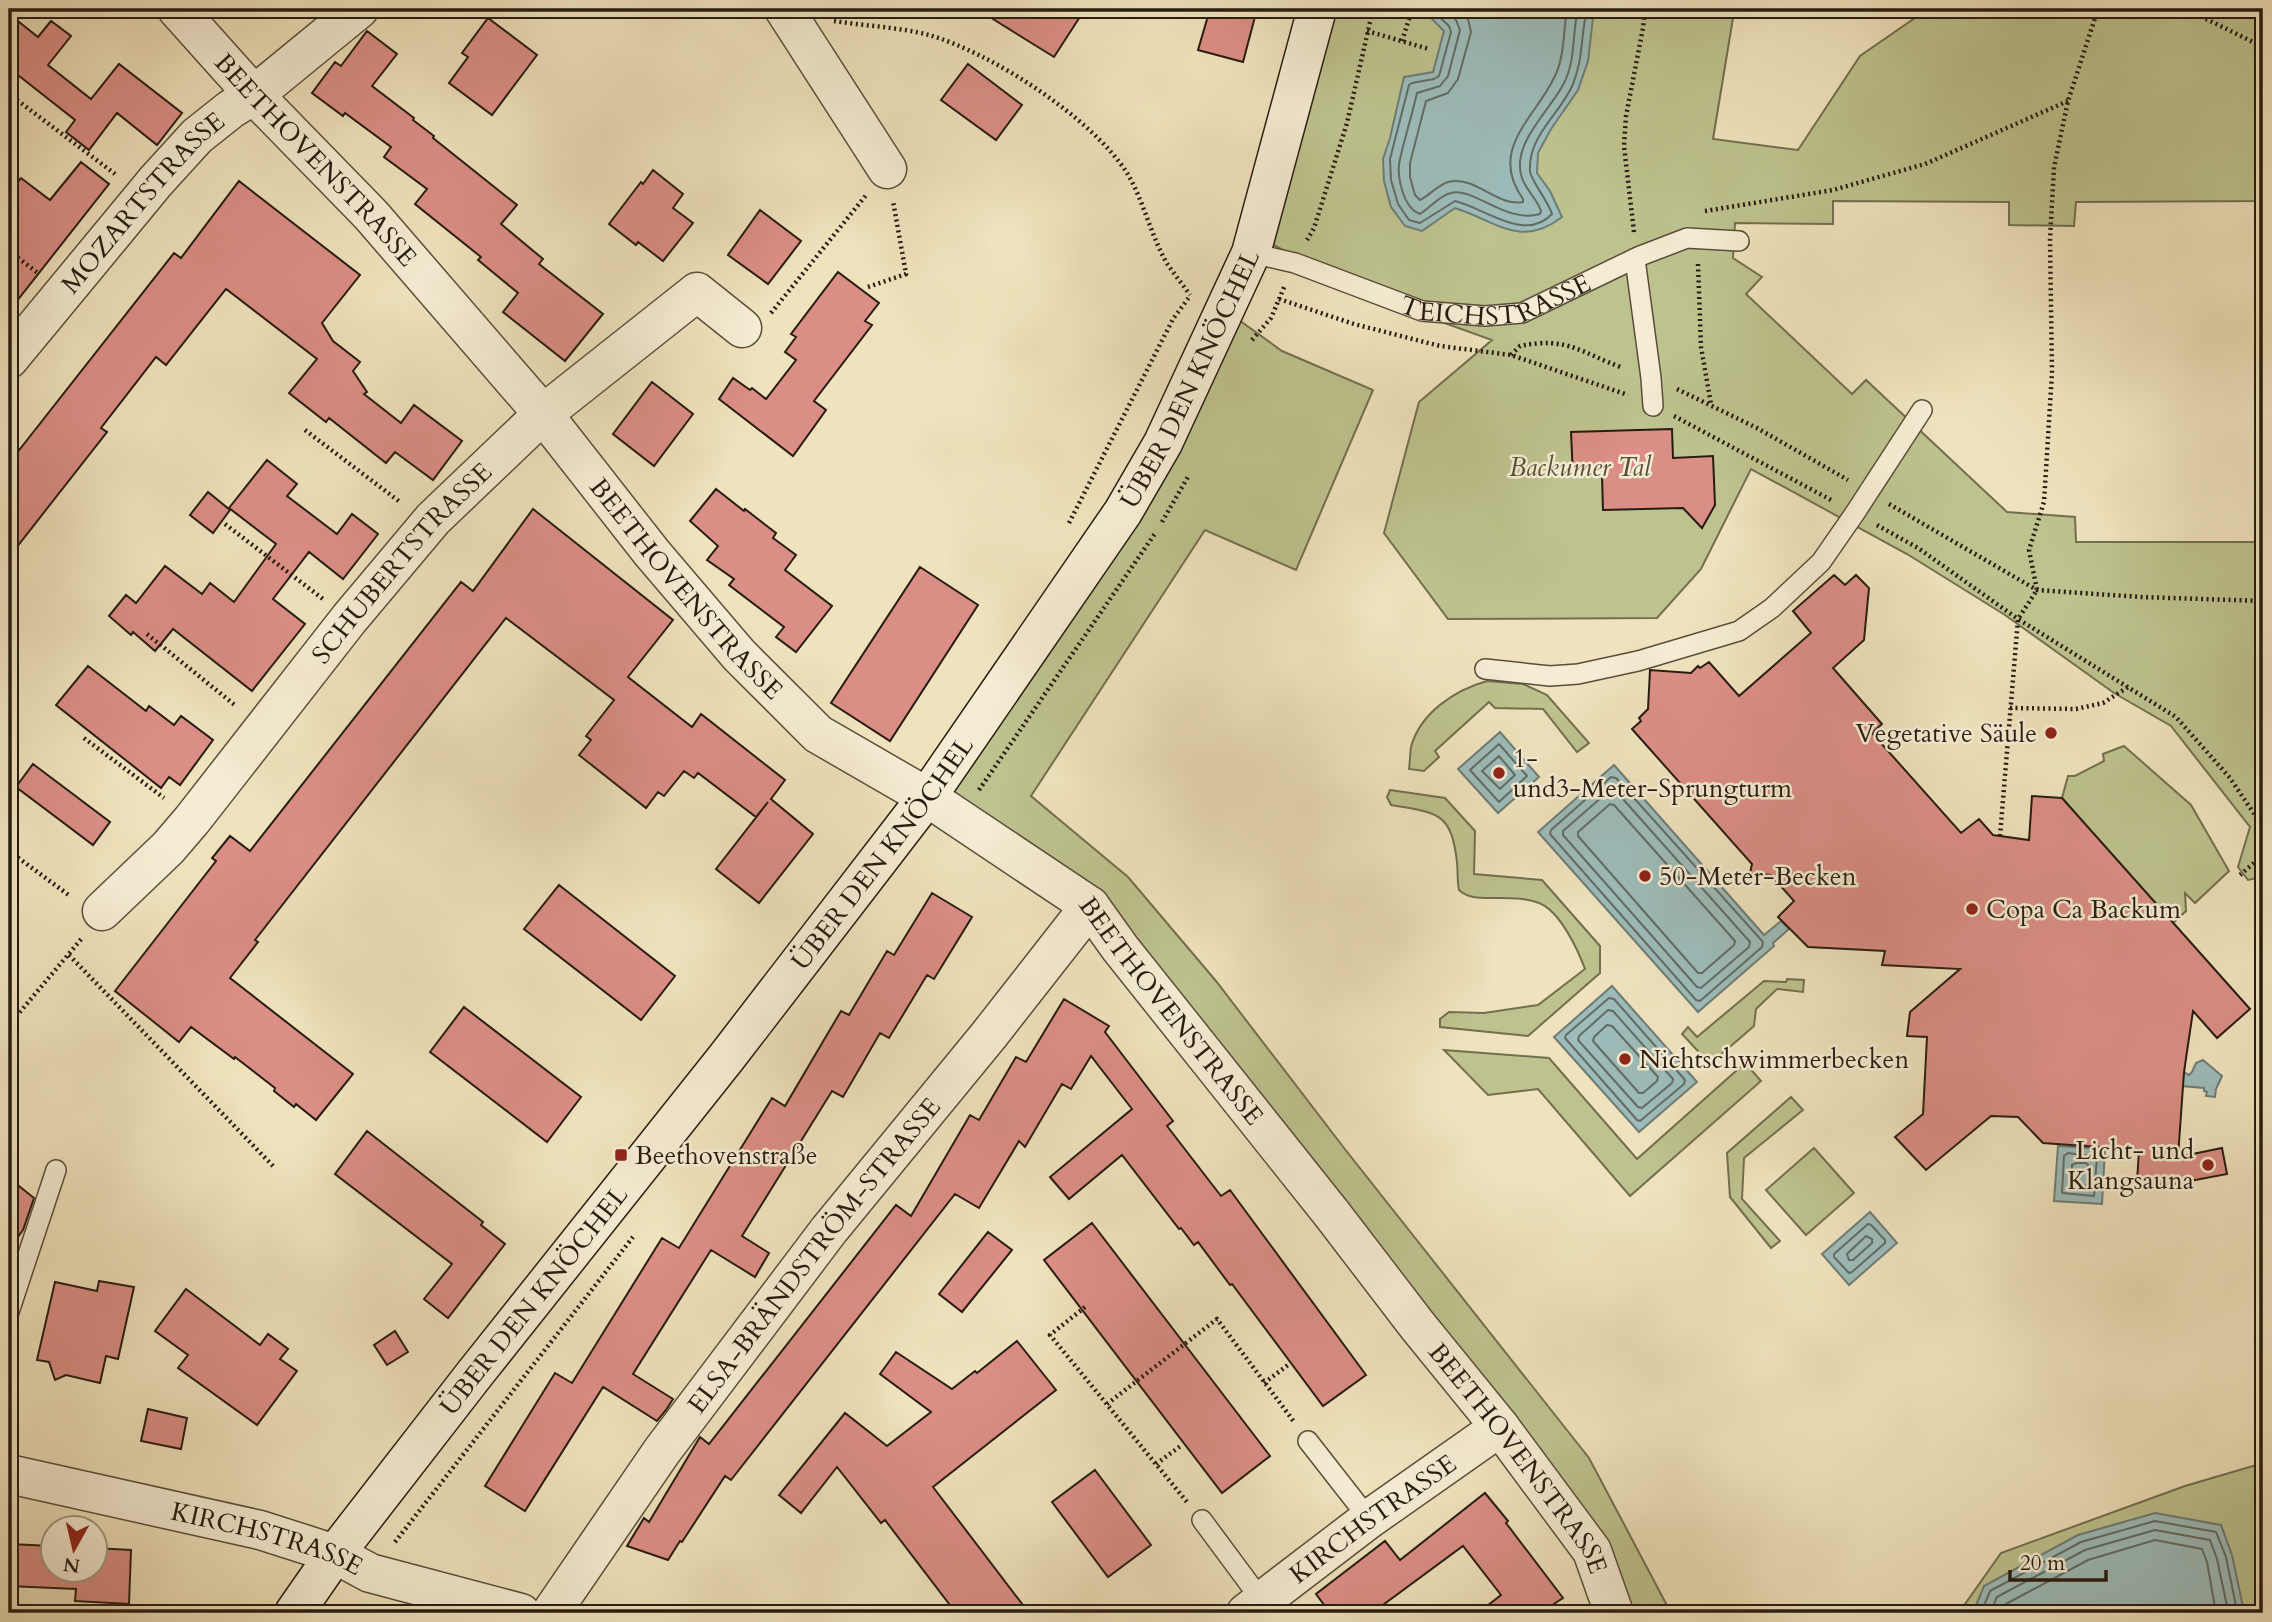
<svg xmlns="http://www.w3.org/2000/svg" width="2272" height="1622" viewBox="0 0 2272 1622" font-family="Cardo,serif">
  <rect width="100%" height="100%" fill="#efe2bc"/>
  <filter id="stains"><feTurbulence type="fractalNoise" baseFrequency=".00286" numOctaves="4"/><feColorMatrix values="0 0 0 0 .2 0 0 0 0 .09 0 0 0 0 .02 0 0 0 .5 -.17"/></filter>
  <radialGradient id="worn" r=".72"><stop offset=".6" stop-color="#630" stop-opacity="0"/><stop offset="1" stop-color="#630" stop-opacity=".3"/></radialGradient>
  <path fill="#bdc28e" stroke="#726f4f" stroke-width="2" d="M 1337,9 L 1731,9 L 1733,18 L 1713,139 L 1798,150 L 1860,56 L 1928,9 L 2263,9 L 2263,201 L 2076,202 L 2074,226 L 2009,225 L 2009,202 L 1833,201 L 1833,224 L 1735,223 L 1733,258 L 1762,277 L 1746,294 L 1852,394 L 1866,380 L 2007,512 L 2075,517 L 2076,542 L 2263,542 L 2263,877 L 2248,880 L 2238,867 L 2250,827 L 2171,726 L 2114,693 L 2005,615 L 1907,554 L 1751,469 L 1701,569 L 1657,618 L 1448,619 L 1384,533 L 1419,402 L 1492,340 L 1361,293 L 1272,244 Z
    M 1225,310 L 1282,351 L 1373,390 L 1296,570 L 1205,530 L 1031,796 L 1128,877 L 1216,981 L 1344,1148 L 1589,1458 L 1671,1613 L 1594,1613 L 1586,1571 L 1120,948 L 927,797 Z
    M 1487,681 L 1523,684 L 1547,695 L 1589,743 L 1577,752 L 1543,709 L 1495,708 L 1489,702 L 1435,751 L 1439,757 L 1424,771 L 1409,769 C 1410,762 1410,754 1411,747 C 1420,713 1455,690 1487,681 Z
    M 2124,746 L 2191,805 L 2229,871 L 2195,903 L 2185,893 L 2186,911 L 2172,924 L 2062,798 L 2068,776 L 2075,776 L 2104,761 L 2103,754 Z
    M 1390,790 L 1445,798 L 1475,831 L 1474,874 L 1542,880 L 1600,946 L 1600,973 L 1528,1036 L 1440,1027 L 1440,1019 L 1449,1012 L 1484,1013 L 1538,1005 L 1585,969 C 1578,950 1560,911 1539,903 C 1524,897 1506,898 1490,898 C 1480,898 1467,898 1459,890 C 1457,881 1458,872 1457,862 C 1451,811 1437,813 1391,805 L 1387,797 Z
    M 1787,979 L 1804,980 L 1803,992 L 1777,989 L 1756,1009 L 1754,1026 L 1710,1064 L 1682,1034 L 1688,1027 L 1697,1037 L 1764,981 L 1786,982 Z
    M 1444,1050 L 1549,1058 L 1637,1159 L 1745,1063 L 1761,1081 L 1630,1196 L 1538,1089 L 1488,1095 Z
    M 1791,1097 L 1803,1110 L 1744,1158 L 1742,1199 L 1780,1241 L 1771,1248 L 1730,1197 L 1727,1153 Z
    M 1814,1148 L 1854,1193 L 1806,1235 L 1766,1190 Z
    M 2263,1463 L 2263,1613 L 1961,1613 L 1963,1607 L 2001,1553 L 2185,1486 Z"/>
  <path fill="#9dbcba" stroke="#6e7c76" stroke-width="2" d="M 1422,9 L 1594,9 L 1588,61 L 1578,90 L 1551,129 L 1538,153 L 1537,173 L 1550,191 L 1562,217 C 1521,249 1496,221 1455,208 L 1422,231 L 1405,226 L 1391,207 L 1384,181 L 1383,159 L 1390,138 L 1404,77 L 1433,72 L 1444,31 Z
    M 1500,732 L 1539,777 L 1498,813 L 1458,769 Z
    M 1614,765 L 1764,935 L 1781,921 L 1789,929 L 1773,943 L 1774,946 L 1698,1012 L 1538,832 Z
    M 1612,986 L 1697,1082 L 1639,1132 L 1554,1037 Z
    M 2203,1060 L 2222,1076 L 2216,1089 L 2215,1097 L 2206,1096 L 2207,1092 L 2204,1091 L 2204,1088 L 2182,1086 L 2184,1072 L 2189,1075 L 2192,1072 L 2196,1063 Z
    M 2058,1146 L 2105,1149 L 2102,1204 L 2054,1201 Z
    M 1870,1212 L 1897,1243 L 1849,1285 L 1822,1254 Z
    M 2155,1513 L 2221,1525 L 2232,1555 L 2243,1607 L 2241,1613 L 1973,1613 L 1984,1586 L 2078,1535 Z"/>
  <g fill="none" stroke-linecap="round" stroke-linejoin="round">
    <path stroke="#626c65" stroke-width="2" d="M 1431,9 L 1449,26 L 1451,32 L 1439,76 L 1434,79 L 1412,83 L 1409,85 L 1390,159 L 1391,180 L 1398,204 L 1409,220 L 1420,223 L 1455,201 C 1485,208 1525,243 1552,214 C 1548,201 1530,179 1530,171 C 1528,135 1560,115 1573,84 C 1583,60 1581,34 1587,9
      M 1444,9 L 1456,20 L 1460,30 L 1448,76 L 1440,86 L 1417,93 C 1412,115 1405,137 1400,159 C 1396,175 1403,208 1420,214 C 1430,208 1440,195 1451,193 C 1474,187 1506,224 1540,214 L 1541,211 C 1537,199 1526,190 1522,178 C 1510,144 1551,110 1564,83 C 1576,60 1572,33 1578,9
      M 1460,9 L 1468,19 L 1471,32 L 1458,79 L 1448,93 L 1426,101 L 1410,163 L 1410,177 L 1415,195 L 1420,200 C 1430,195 1438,185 1448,182 C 1475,175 1497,207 1523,202 L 1523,199 C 1488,150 1534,119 1554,78 C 1565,57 1563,32 1567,9
      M 1499,744 L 1527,776 L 1499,802 L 1470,770 Z
      M 1499,756 L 1515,775 L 1500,789 L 1482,771 Z
      M 1611,777 L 1616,778 L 1763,942 L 1762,947 L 1700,1001 L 1696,1000 L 1550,834 L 1551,830 Z
      M 1614,789 L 1750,942 L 1749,947 L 1701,988 L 1697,987 L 1563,835 L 1563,831 L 1610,790 Z
      M 1610,804 L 1614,805 L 1735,941 L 1734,945 L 1702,973 L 1698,973 L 1578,836 L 1578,832 Z
      M 1609,998 L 1614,999 L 1685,1080 L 1684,1084 L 1640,1121 L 1637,1120 L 1565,1038 L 1566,1035 Z
      M 1608,1010 L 1613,1011 L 1673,1079 L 1672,1083 L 1642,1108 L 1638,1107 L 1578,1040 L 1579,1036 Z
      M 1607,1025 L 1612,1026 L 1658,1077 L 1657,1081 L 1643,1093 L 1639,1093 L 1593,1041 L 1594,1037 Z
      M 2068,1153 L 2097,1157 L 2094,1196 L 2062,1193 L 2064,1156 Z
      M 2076,1163 L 2086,1163 L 2088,1165 L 2087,1184 L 2085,1187 L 2074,1186 L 2071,1184 L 2072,1165 Z
      M 1868,1224 L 1871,1225 L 1885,1240 L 1885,1243 L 1852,1272 L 1849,1273 L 1834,1257 L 1834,1254 Z
      M 1866,1236 L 1872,1239 L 1872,1243 L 1853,1260 L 1849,1260 L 1847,1254 Z
      M 1981,1613 L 1990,1591 L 2081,1542 L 2155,1521 L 2216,1532 L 2226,1557 L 2236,1606 L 2235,1613
      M 1990,1613 L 1997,1597 L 2085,1550 L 2155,1530 L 2210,1540 L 2217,1559 L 2227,1606 L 2226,1613
      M 2001,1613 L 2006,1604 L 2088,1560 L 2155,1540 L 2202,1549 L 2207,1562 L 2216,1613"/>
  </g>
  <path fill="#db8e85" stroke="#271c10" stroke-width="2" d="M 977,9 L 1085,9 L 1054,57 Z
    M 1210,9 L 1241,9 L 1256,13 L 1243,62 L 1198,50 Z
    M 9,14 L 38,37 L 51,21 L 71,36 L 48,65 L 91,99 L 119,64 L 182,113 L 157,145 L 117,113 L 89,150 L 66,132 L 75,120 L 9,68 Z
    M 488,18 L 537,55 L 492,115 L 449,83 L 468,57 L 462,53 Z
    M 367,31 L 397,54 L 372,86 L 414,118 L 413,120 L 434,136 L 433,138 L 517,205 L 501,224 L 543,259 L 539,264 L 603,314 L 565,361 L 503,312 L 518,293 L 478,260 L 481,257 L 415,204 L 427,189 L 384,157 L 391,147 L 345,113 L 343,116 L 312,93 L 335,62 L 341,66 Z
    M 968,64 L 1022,105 L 996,140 L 941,100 Z
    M 81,162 L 109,184 L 9,311 L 9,192 L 21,178 L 50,200 Z
    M 653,170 L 683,194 L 673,208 L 693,223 L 663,261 L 638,242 L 636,245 L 609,224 L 641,182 L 643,184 Z
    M 239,181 L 360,275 L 322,323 L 333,341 L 360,362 L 353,371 L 367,392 L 364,394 L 401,423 L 414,405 L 462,441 L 433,480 L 395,452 L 386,463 L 329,418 L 326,422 L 289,393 L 317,359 L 226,289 L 166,365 L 156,357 L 101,428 L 107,432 L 9,557 L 9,463 L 174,253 L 181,258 Z
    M 760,210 L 801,241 L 768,284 L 728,255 Z
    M 838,272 L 879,303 L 865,321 L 872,325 L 814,401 L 826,410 L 793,456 L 719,399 L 733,378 L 750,390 L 752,388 L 766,399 L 796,360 L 785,352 L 796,337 L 791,334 Z
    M 652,382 L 693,414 L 654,466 L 613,434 Z
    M 1672,429 L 1673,458 L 1713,456 L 1715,505 L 1702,528 L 1683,508 L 1603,510 L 1602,475 L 1573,476 L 1571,432 Z
    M 267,460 L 297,484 L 287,496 L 337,534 L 352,514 L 378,534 L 343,579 L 309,552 L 273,599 L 305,624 L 252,691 L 173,629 L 155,651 L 133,632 L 131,635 L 109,616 L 126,595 L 136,603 L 165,566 L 202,594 L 210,583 L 234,602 L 276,544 L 229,508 Z
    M 716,489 L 744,511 L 745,509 L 776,533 L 773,538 L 796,555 L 785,570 L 832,606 L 796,652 L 776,637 L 784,627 L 729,585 L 734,579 L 707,560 L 718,546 L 690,521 Z
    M 208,492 L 230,510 L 213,533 L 190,515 Z
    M 533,509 L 673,620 L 628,677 L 692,727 L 701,714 L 785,780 L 771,799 L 813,834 L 759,903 L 716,869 L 768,802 L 756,817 L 698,773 L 694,778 L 684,771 L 664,796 L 658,792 L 646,808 L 579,755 L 591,740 L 586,736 L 614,700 L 506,618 L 255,940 L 258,942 L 230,978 L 353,1074 L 316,1120 L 296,1104 L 294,1107 L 274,1091 L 275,1088 L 235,1057 L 234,1059 L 191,1027 L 179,1042 L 115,991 L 216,861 L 212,858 L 230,836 L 250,851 L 461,582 L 473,591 Z
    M 920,567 L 978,605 L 890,741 L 831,703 Z
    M 1834,575 L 1845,585 L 1856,575 L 1869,588 L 1864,640 L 1833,668 L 1882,724 L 1872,733 L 1961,833 L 1979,819 L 1993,835 L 2029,840 L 2032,796 L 2062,798 L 2250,1009 L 2217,1038 L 2193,1011 L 2184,1072 L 2178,1157 L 2222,1148 L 2227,1174 L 2169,1185 L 2137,1182 L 2139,1150 L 2043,1143 L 2018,1117 L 1991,1116 L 1926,1170 L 1895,1137 L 1923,1114 L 1927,1037 L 1907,1036 L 1910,1012 L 1960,969 L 1882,965 L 1885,951 L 1808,947 L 1778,917 L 1794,901 L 1771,875 L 1750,873 L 1752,864 L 1632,729 L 1641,721 L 1639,718 L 1648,709 L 1650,670 L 1691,673 L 1698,666 L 1700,668 L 1709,662 L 1739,696 L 1811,633 L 1793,611 Z
    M 88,666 L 146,711 L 149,706 L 174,725 L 181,716 L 213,740 L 180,785 L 169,777 L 161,788 L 56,705 Z
    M 33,764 L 110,822 L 93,845 L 16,787 Z
    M 559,885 L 675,976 L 641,1020 L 524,929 Z
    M 932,893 L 972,917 L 934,979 L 927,975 L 889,1038 L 880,1033 L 843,1097 L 832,1091 L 742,1236 L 769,1253 L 755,1277 L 711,1250 L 633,1374 L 673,1399 L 666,1410 L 657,1421 L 603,1387 L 525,1511 L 485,1486 L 555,1373 L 572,1383 L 662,1238 L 679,1248 L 772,1098 L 785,1106 L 841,1011 L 849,1015 L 887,951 L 894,955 Z
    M 1064,999 L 1109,1026 L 1105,1032 L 1173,1121 L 1167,1126 L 1221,1196 L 1230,1190 L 1366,1375 L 1323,1406 L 1232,1284 L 1230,1285 L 1198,1242 L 1194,1245 L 1181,1228 L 1179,1229 L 1122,1155 L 1069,1199 L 1050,1177 L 1132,1109 L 1091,1056 L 1071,1089 L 1062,1084 L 1025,1147 L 1019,1141 L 979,1208 L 955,1194 L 731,1480 L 725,1476 L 682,1542 L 680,1541 L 668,1560 L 627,1546 L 644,1518 L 649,1522 L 700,1437 L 709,1444 L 896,1205 L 911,1216 L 970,1115 L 979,1120 L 1016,1057 L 1026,1062 Z
    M 464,1007 L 581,1097 L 547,1142 L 430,1052 Z
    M 367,1131 L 483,1222 L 481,1225 L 505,1244 L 448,1318 L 424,1299 L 452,1264 L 335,1174 Z
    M 9,1178 L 34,1198 L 23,1230 L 9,1249 Z
    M 1092,1223 L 1270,1456 L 1222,1493 L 1044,1260 Z
    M 988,1232 L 1012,1250 L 962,1312 L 939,1294 Z
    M 99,1281 L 134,1287 L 118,1359 L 106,1356 L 100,1383 L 66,1375 L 55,1380 L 49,1362 L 37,1360 L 55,1282 L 97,1291 Z
    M 186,1289 L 260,1345 L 268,1334 L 288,1349 L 280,1359 L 297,1371 L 257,1425 L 178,1368 L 188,1355 L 155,1331 Z
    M 395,1331 L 408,1352 L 387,1365 L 374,1345 Z
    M 1017,1341 L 1056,1390 L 933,1487 L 1029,1613 L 956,1613 L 885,1520 L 881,1523 L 837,1467 L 801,1513 L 779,1495 L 845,1413 L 887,1446 L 931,1412 L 880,1374 L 896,1352 L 952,1389 L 975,1371 L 977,1373 Z
    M 148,1409 L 187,1418 L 181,1449 L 141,1441 Z
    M 1095,1470 L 1151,1545 L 1108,1577 L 1052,1502 Z
    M 1485,1493 L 1508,1521 L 1506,1523 L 1563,1598 L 1540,1613 L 1478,1613 L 1501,1595 L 1463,1546 L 1372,1613 L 1330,1613 L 1316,1594 L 1385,1541 L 1400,1560 Z
    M 9,1544 L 52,1546 L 52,1570 L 94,1570 L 94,1548 L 131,1550 L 129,1604 L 75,1601 L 76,1589 L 9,1586 Z"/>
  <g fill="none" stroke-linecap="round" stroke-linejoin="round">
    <defs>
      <g id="lane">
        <path id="s1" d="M 1251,253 L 1295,263 L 1422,311 L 1485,316 L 1522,313 L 1640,256 L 1687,238 L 1739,241"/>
        <path d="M 1635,259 L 1651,378 L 1653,406"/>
        <path d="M 1485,669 L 1550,676 L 1578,674 L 1638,661 L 1739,631 L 1772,608 L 1821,562 L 1855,513 L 1922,410"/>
        <path d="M 9,1312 L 56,1170"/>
        <path d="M 1308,1441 L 1369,1519"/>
        <path d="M 1202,1520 L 1262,1601"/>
      </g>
      <g id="street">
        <path id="s2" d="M 177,9 L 254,95 L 371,215 L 543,414 L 652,553 L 739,655 L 818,734 L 927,797 L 1090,906 L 1120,948 L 1332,1214 L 1417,1325 L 1500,1427 L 1592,1551 L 1614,1613"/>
        <path d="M 784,9 L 887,169"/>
        <path id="s3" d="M 9,359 L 156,181 L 197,136 L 231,109 L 254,95 L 359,9"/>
        <path id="s4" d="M 102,911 L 168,848 L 192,820 L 349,619 L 433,519 L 543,414 L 697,292 L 742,328"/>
        <path id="s5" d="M 9,1474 L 260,1530 L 335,1554 L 370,1573 L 521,1613"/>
        <path id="s6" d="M 551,1613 L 662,1451 L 829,1230 L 989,1035 L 1090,906"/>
        <path id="s7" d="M 1246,1613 L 1369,1519 L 1500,1427"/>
      </g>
      <g id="secondary">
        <path id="s8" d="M 294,1613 L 335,1554 L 473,1376 L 726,1058 L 927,797 L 1123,512 L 1163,443 L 1251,253 L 1317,9"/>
      </g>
    </defs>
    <use href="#lane" stroke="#594e3b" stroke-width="22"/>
    <use href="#street" stroke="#594e3b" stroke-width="41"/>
    <use href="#secondary" stroke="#271c10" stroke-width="41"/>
    <path stroke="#271c10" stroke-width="4.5" stroke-dasharray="2 3.5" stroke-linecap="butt" d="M 2186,9 L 2263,47
      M 834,21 C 865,26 899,27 929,35 C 992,53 1092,118 1127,173 C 1144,201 1151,237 1168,265 C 1175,275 1183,285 1190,295
      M 1367,31 L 1429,49
      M 1402,41 L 1412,9
      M 17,100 L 115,174
      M 1705,211 L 1833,190 L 1925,164 L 2068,101
      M 1634,232 L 1624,146 L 1626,116 L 1643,28 L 1645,9
      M 1307,240 L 1314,228 L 1347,123 L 1373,9
      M 9,251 L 38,273
      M 1698,264 L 1701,347 L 1711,404
      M 868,287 L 906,274 L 893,201
      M 1279,299 L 1354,324 L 1440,346 L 1511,355 L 1628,395
      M 771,313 L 867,194
      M 1252,340 L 1271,318 L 1285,285
      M 1511,355 L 1520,346 C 1568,336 1581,353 1623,368
      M 1677,389 L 1757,428 L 1848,480
      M 1674,416 L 1833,501
      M 305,430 L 400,502
      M 1889,504 L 2037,590 L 2141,597 L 2263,601
      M 1162,522 L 1189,475
      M 1069,523 L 1173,319 L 1190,296
      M 225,524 L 323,599
      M 1877,525 L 1918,548 L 2018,619 L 2176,717 L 2230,778 L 2263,827
      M 147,634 L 236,706
      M 2010,708 L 2076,709 L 2103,703 L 2128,687
      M 84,738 L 164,798
      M 979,790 L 1156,532
      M 2000,836 L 2018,619 L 2037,590 L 2029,550 L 2044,502 L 2052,373 L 2050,239 L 2054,167 L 2068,101 L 2098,9
      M 9,851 L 70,896
      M 2240,875 L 2263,855
      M 69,955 L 273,1166
      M 9,1025 L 83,937
      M 1085,1307 L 1050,1335 L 1187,1502
      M 1264,1383 L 1288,1365
      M 1107,1404 L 1217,1319 L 1295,1423
      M 1156,1464 L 1182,1445
      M 395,1542 L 633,1237"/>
    <use href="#lane" stroke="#f5ecd3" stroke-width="19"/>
    <use href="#street" stroke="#f5ecd3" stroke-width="38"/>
    <use href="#secondary" stroke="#f5ecd3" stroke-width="38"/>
  </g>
  <g fill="#8f2418" stroke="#f5ecd3" stroke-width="2.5">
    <circle cx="2051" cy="733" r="7"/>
    <circle cx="1499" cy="773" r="7"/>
    <circle cx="1645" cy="876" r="7"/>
    <circle cx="1972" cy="909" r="7"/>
    <circle cx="1625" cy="1059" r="7"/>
    <rect x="614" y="1148" width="14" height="14" rx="3.5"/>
    <circle cx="2208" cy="1165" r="7"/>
  </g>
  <g text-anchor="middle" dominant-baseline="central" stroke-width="5" stroke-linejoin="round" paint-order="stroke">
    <g font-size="26" fill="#271c10" stroke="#f5ecd3">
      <text stroke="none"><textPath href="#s2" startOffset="205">BEETHOVENSTRASSE</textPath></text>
      <text stroke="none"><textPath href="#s3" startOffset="206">MOZARTSTRASSE</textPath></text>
      <text stroke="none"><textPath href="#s1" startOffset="257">TEICHSTRASSE</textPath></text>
      <text stroke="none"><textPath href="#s8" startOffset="1528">ÜBER DEN KNÖCHEL</textPath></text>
      <text stroke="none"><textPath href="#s4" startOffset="460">SCHUBERTSTRASSE</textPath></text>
      <text stroke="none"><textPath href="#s2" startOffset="772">BEETHOVENSTRASSE</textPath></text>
      <text stroke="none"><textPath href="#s8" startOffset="961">ÜBER DEN KNÖCHEL</textPath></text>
      <text stroke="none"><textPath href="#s2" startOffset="1423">BEETHOVENSTRASSE</textPath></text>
      <text stroke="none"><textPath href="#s6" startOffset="444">ELSA-BRÄNDSTRÖM-STRASSE</textPath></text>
      <text stroke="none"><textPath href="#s8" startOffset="394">ÜBER DEN KNÖCHEL</textPath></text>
      <text stroke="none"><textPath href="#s2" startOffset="1990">BEETHOVENSTRASSE</textPath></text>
      <text stroke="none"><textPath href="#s7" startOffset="158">KIRCHSTRASSE</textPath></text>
      <text stroke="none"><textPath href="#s5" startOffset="266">KIRCHSTRASSE</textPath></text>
    </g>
    <g font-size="26" font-style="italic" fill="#544e36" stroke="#f5ecd3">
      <text x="1580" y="467">Backumer Tal</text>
    </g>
    <g font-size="26" fill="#271c10" stroke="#f5ecd3" text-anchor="start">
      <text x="2037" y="733" text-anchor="end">Vegetative Säule</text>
      <text x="1513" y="758">1-<tspan x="1513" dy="30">und3-Meter-Sprungturm</tspan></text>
      <text x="1659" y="876">50-Meter-Becken</text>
      <text x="1986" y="909">Copa Ca Backum</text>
      <text x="1639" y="1059">Nichtschwimmerbecken</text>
      <text x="2194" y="1150" text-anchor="end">Licht- und<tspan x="2194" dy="30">Klangsauna</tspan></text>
      <text x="635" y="1155">Beethovenstraße</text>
    </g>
  </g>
  <rect width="2272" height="1622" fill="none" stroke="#efe2bc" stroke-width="35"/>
  <rect x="10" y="10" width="2251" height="1601" fill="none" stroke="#271c10" stroke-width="3.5"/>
  <rect x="18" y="18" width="2237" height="1587" fill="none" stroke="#271c10" stroke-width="2"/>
  <g transform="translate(74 1549) rotate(188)"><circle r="33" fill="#f5ecd3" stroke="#a39985" stroke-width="2"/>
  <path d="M0-5L12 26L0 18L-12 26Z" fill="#8f2418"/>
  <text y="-10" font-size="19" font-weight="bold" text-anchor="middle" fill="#271c10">N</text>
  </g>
  <path d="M2010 1570v10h96v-10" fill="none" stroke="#271c10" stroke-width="3.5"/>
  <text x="2020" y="1570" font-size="21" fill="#271c10" stroke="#f5ecd3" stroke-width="5" paint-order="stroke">20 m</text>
  <rect width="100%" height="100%" filter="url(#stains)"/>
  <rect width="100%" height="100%" fill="url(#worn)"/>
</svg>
